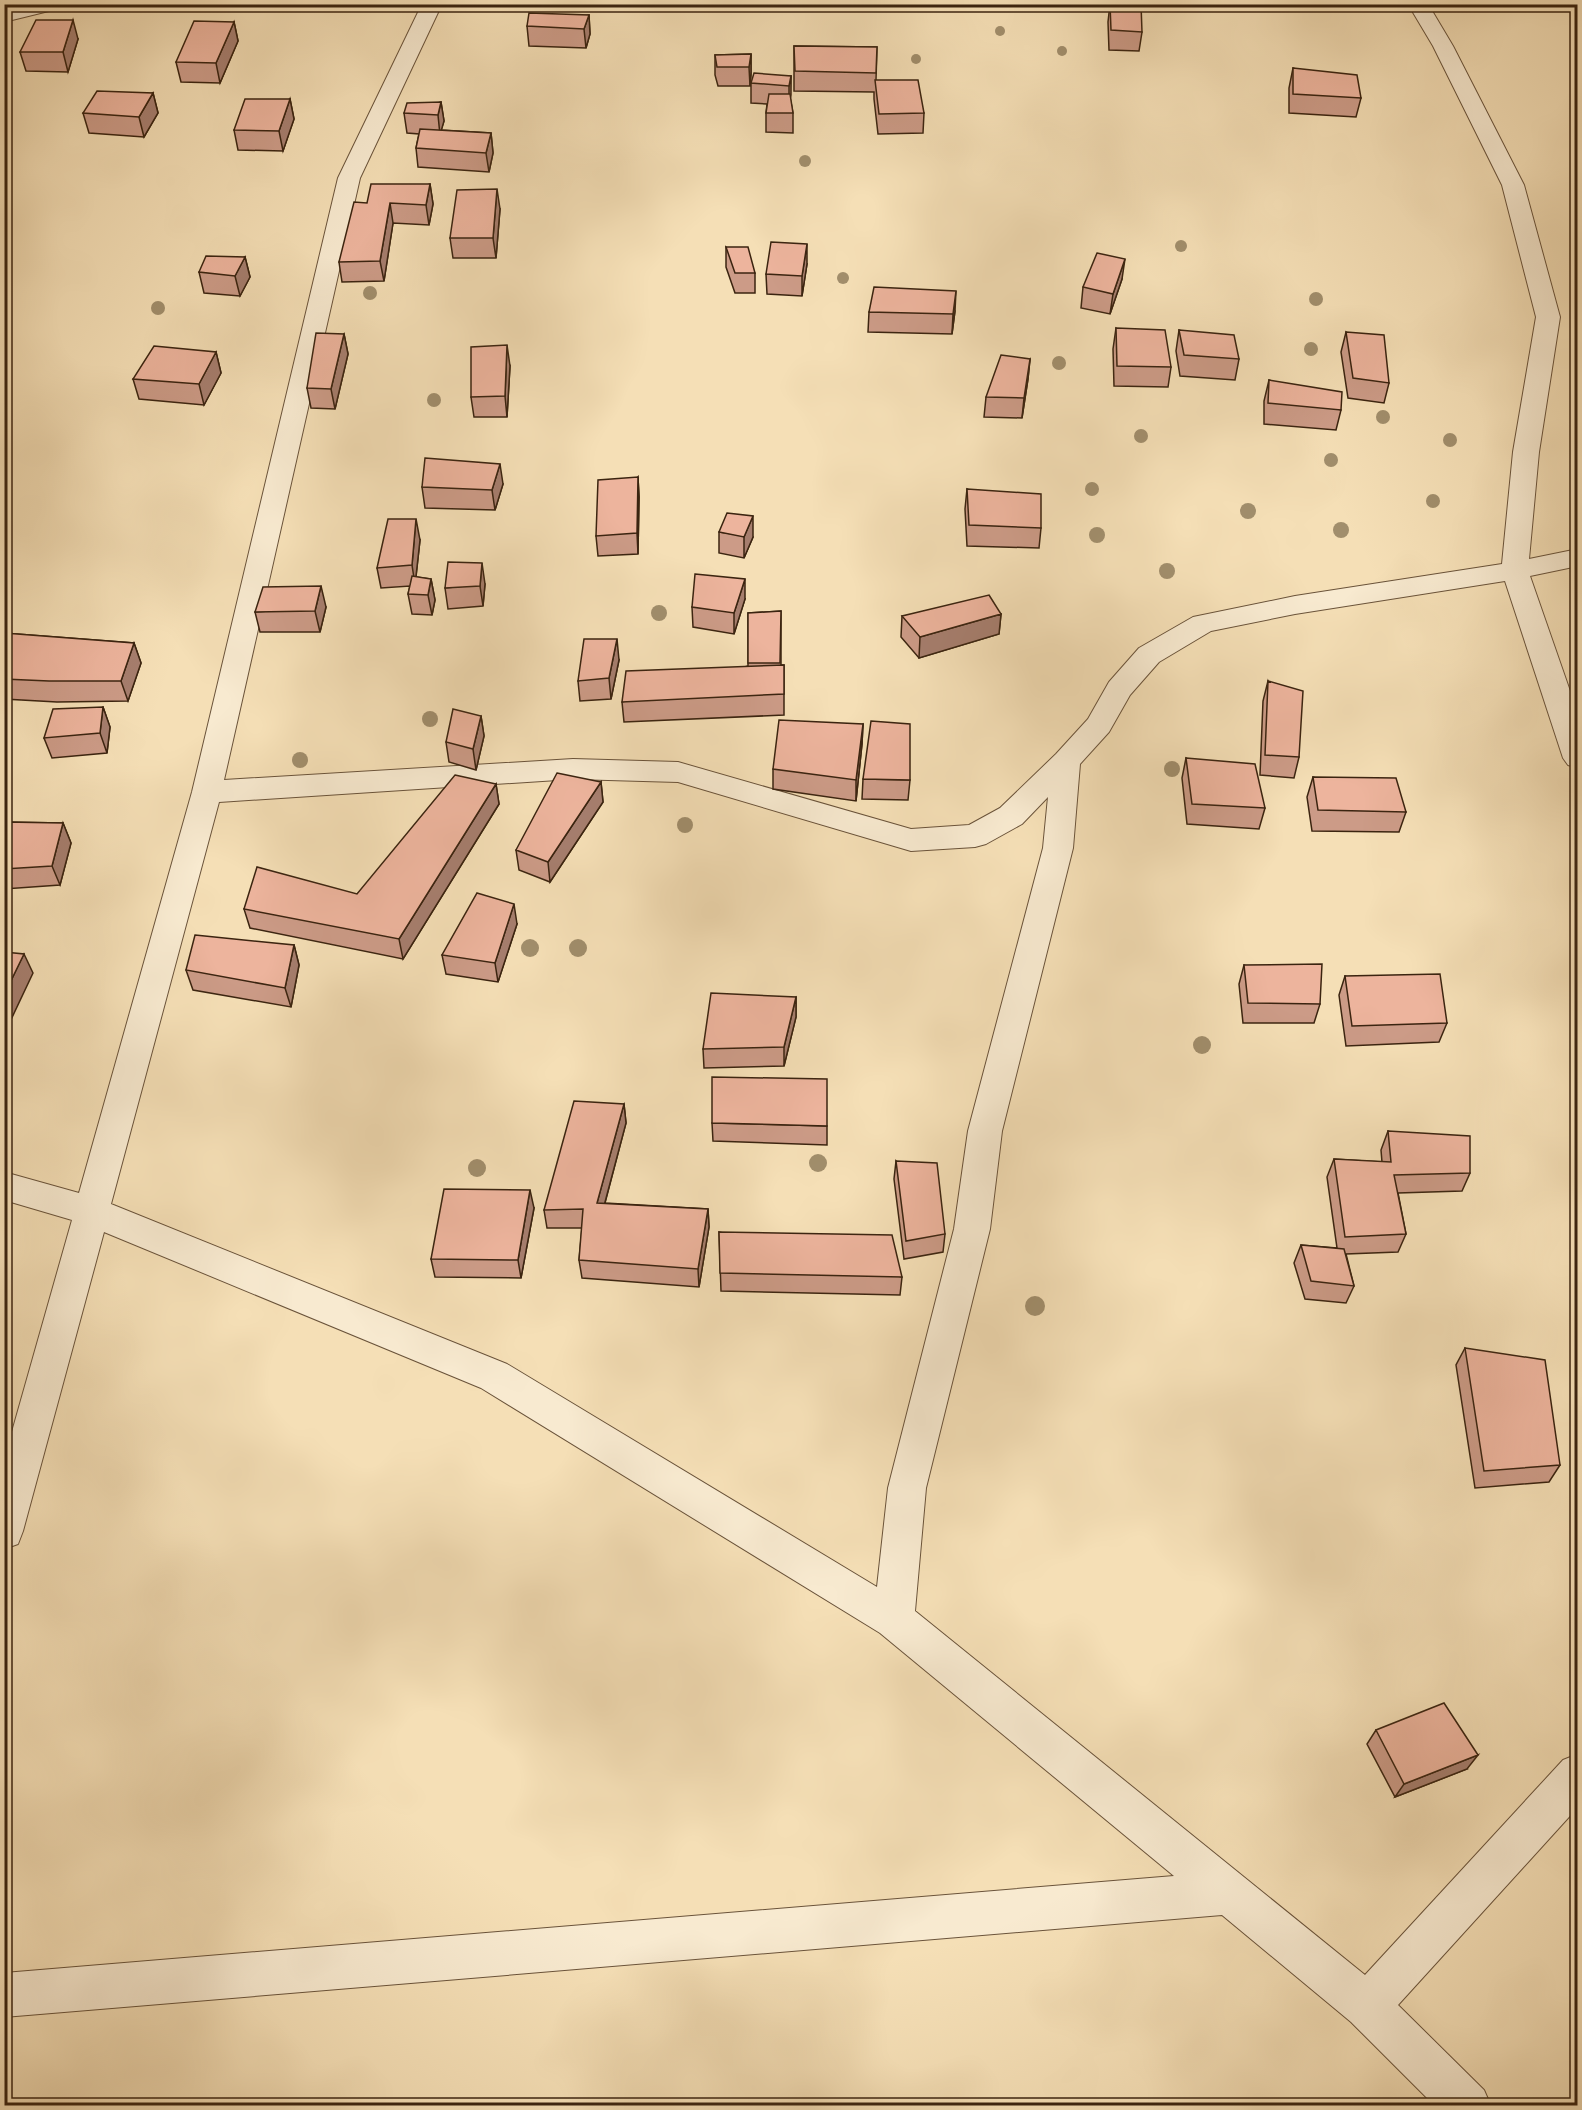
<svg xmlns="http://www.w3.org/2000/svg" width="1582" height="2110" viewBox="0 0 1582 2110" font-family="'Libre Bodoni',serif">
  <rect width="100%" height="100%" fill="#f5dfb6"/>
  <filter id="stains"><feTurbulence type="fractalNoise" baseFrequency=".00333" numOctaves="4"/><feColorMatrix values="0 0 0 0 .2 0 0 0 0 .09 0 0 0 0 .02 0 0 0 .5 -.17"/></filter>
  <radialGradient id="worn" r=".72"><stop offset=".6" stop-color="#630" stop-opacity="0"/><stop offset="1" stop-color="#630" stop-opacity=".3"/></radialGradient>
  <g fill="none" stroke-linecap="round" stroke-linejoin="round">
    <defs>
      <path id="minor" d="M 27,4 L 64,4 L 61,8 L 4,22 L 4,10 Z
        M 422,4 L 442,4 L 360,178 L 224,780 L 573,759 L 678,762 L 911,829 L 969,825 L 1000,808 L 1056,754 L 1088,719 L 1109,682 L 1139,648 L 1193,617 L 1295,596 L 1502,564 L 1513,452 L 1536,317 L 1502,185 L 1433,46 L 1408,4 L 1428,4 L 1453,46 L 1524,185 L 1560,317 L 1539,452 L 1529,559 L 1578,549 L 1578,566 L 1530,576 L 1578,714 L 1578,768 L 1568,765 L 1563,758 L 1505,581 L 1295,614 L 1211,631 L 1159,662 L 1130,695 L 1109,732 L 1080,764 L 1073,848 L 1002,1131 L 990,1229 L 926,1488 L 915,1611 L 1365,1975 L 1563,1760 L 1578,1754 L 1578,1807 L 1398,2005 L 1484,2090 L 1491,2106 L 1435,2106 L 1351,2022 L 1222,1915 L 4,2017 L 4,1973 L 1174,1876 L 880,1633 L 481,1388 L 104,1232 L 23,1531 L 18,1544 L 4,1549 L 4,1460 L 72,1220 L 4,1200 L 4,1172 L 79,1193 L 192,792 L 338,178 ZM 573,779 L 678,782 L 911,851 L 975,847 L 986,844 L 1022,824 L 1048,797 L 1043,848 L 968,1131 L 954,1229 L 888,1488 L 877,1587 L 507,1364 L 111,1204 L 219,802 Z"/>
    </defs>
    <use href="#minor" stroke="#6a533a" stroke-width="2"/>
    <use href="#minor" fill="#f8ead0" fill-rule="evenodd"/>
  </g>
  <g fill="#a18e6c">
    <circle cx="1000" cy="31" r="5"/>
    <circle cx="1062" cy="51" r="5"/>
    <circle cx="916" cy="59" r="5"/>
    <circle cx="805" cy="161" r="6"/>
    <circle cx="1181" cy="246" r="6"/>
    <circle cx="843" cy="278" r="6"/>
    <circle cx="370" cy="293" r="7"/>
    <circle cx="1316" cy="299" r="7"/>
    <circle cx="158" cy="308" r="7"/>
    <circle cx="1311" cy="349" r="7"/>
    <circle cx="1059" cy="363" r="7"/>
    <circle cx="434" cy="400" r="7"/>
    <circle cx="1383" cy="417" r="7"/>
    <circle cx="1141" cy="436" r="7"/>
    <circle cx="1450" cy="440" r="7"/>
    <circle cx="1331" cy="460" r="7"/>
    <circle cx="1092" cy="489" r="7"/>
    <circle cx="1433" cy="501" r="7"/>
    <circle cx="1248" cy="511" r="8"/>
    <circle cx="1341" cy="530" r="8"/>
    <circle cx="1097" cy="535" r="8"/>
    <circle cx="1167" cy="571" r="8"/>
    <circle cx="659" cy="613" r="8"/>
    <circle cx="430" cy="719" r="8"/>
    <circle cx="300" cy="760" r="8"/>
    <circle cx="1172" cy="769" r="8"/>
    <circle cx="685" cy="825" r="8"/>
    <circle cx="530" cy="948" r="9"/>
    <circle cx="578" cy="948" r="9"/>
    <circle cx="1202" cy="1045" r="9"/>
    <circle cx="818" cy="1163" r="9"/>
    <circle cx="477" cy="1168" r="9"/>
    <circle cx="1035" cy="1306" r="10"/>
  </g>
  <path fill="#cc9b87" stroke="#3b2410" stroke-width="1.5" d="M 1110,4 L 1142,32 L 1139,51 L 1109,50 L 1108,22 Z
    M 589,15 L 590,34 L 586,48 L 529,46 L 527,26 Z
    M 234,22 L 238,41 L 220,83 L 181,82 L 176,62 Z
    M 78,39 L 68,72 L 26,71 L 20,52 Z
    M 794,46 L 877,47 L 876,80 L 924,113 L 923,133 L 878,134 L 874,99 L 874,92 L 794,91 Z
    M 751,54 L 751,74 L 750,86 L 718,86 L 715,75 L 715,55 Z
    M 1293,68 L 1361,98 L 1356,117 L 1289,113 L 1289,88 Z
    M 791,76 L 790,97 L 793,113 L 793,133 L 766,132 L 766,113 L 767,104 L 751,103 L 751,83 Z
    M 153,93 L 158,113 L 144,137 L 89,133 L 83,113 Z
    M 290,99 L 294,119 L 283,151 L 238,150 L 234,130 Z
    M 441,102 L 444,121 L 441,130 L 491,133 L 493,153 L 489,172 L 418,167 L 416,148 L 419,134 L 407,133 L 404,113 Z
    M 430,184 L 433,204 L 429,225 L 393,223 L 384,281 L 342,282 L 339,262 L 367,203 Z
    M 500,209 L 496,258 L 453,258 L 450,238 Z
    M 726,247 L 755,273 L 755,293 L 735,293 L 726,267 Z
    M 245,257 L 250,277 L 240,296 L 204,293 L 199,272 Z
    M 807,264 L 802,296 L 767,294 L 766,274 Z
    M 1122,279 L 1110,314 L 1081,308 L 1083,287 Z
    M 955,311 L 952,334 L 868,332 L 869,312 Z
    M 1116,328 L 1171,367 L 1168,387 L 1114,386 L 1113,349 Z
    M 1179,330 L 1239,359 L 1235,380 L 1180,376 L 1176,351 Z
    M 1346,332 L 1389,383 L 1384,403 L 1348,398 L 1341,352 Z
    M 344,334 L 348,354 L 335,409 L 311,408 L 307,388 Z
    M 216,352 L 221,373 L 204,405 L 139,399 L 133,379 Z
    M 1030,359 L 1028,379 L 1022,418 L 984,417 L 986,397 Z
    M 510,366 L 507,417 L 474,417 L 471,397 Z
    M 1269,380 L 1341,410 L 1336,430 L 1264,424 L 1264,401 Z
    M 638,477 L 639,497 L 638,554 L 598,556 L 596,536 Z
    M 503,484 L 495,510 L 425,508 L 422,487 Z
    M 967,489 L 1041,528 L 1039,548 L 967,546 L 965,509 Z
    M 719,532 L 753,537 L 744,558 L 719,553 Z
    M 420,540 L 416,577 L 431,579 L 435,600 L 432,615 L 412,614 L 408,594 L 410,586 L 381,588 L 377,568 Z
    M 485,584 L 483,606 L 448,609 L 445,588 Z
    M 745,599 L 734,634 L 693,627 L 692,607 Z
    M 326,607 L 320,632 L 260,632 L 255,612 Z
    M 781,611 L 781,665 L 784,665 L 784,715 L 624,722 L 622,702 L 748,666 L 748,613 Z
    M 1001,614 L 999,634 L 919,658 L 901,637 L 902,616 Z
    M 4,633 L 134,643 L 141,663 L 128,701 L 57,702 L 4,699 Z
    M 619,660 L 611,699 L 580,701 L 578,681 Z
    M 1268,681 L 1299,757 L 1294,778 L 1260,775 L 1263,701 Z
    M 103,707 L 110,727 L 107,753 L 52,758 L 44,738 Z
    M 481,716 L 484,736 L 476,770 L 449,762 L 446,742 Z
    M 863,724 L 862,744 L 856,801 L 773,789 L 773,769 Z
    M 1186,758 L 1265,808 L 1259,829 L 1187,824 L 1182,778 Z
    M 1313,777 L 1406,812 L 1399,832 L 1312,831 L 1307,797 Z
    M 863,779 L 910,780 L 908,800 L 862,799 Z
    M 601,782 L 603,802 L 550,882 L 519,870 L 516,850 Z
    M 496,784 L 499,804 L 403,959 L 250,928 L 244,909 L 357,894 Z
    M 4,822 L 63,823 L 71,843 L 60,885 L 4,889 Z
    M 517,924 L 498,982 L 446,974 L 442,955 Z
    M 294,945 L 299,965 L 291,1007 L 193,990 L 186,970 Z
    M 1244,965 L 1320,1004 L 1314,1023 L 1243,1023 L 1239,984 Z
    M 1345,976 L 1447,1023 L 1439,1042 L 1346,1046 L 1339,995 Z
    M 796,997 L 796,1017 L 784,1066 L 704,1068 L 703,1049 Z
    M 624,1104 L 626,1123 L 605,1203 L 708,1209 L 709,1227 L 699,1287 L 582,1278 L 579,1260 L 582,1228 L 547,1228 L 544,1210 Z
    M 712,1123 L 827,1126 L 827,1145 L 713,1141 Z
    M 1388,1131 L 1470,1173 L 1462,1191 L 1398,1193 L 1406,1234 L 1398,1252 L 1346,1254 L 1354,1286 L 1346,1303 L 1305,1299 L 1294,1263 L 1301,1245 L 1337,1248 L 1327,1177 L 1334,1159 L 1382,1162 L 1381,1150 Z
    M 896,1161 L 945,1234 L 943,1252 L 904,1259 L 894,1179 Z
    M 534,1208 L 521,1278 L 435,1277 L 431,1259 Z
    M 719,1232 L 902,1277 L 900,1295 L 721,1291 Z
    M 1465,1348 L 1560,1465 L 1549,1482 L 1475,1488 L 1456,1365 Z
    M 1376,1730 L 1467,1769 L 1395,1797 L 1367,1744 Z"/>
  <path fill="#a67e6e" stroke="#3b2410" stroke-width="1.5" d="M 589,15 L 590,34 L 586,48 L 584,29 Z
    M 73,20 L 78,39 L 68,72 L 63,52 Z
    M 234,22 L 238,41 L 220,83 L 216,63 Z
    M 751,54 L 751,74 L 750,86 L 749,67 Z
    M 791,76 L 791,95 L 789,105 L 789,86 Z
    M 153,93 L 158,113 L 144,137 L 139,117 Z
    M 290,99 L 294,119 L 283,151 L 279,131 Z
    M 441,102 L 444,121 L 440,135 L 438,115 Z
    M 491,133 L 493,153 L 489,172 L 486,153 Z
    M 430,184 L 433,204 L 429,225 L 426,205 Z
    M 497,189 L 500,209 L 496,258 L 493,238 Z
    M 390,203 L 393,223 L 384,281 L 380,261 Z
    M 807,244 L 807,264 L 802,296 L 802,276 Z
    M 245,257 L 250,277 L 240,296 L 235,276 Z
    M 1125,259 L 1122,279 L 1110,314 L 1113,294 Z
    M 956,291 L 955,311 L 952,334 L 953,314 Z
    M 344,334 L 348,354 L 335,409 L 331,389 Z
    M 507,345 L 510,366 L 507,417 L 505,396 Z
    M 216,352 L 221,373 L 204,405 L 199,384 Z
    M 1030,359 L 1028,379 L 1022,418 L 1024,398 Z
    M 500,464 L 503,484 L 495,510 L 492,490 Z
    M 638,477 L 639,497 L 638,554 L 637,533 Z
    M 753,516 L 753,537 L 744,558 L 744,537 Z
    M 416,519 L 420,540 L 415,585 L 412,565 Z
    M 482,563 L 485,584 L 483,606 L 480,586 Z
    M 431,579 L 435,600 L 432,615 L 428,595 Z
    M 745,579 L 745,599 L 734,634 L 734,613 Z
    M 321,586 L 326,607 L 320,632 L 315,611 Z
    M 1001,614 L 999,634 L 919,658 L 920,637 Z
    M 617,639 L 619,660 L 611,699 L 609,678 Z
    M 134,643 L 141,663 L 128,701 L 121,681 Z
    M 103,707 L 110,727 L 107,753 L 100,733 Z
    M 481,716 L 484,736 L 476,770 L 473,749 Z
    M 863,724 L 862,744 L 856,801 L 856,780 Z
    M 601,782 L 603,802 L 550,882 L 548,862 Z
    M 496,784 L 499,804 L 403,959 L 399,939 Z
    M 63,823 L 71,843 L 60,885 L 52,866 Z
    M 514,904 L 517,924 L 498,982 L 495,963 Z
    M 294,945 L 299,965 L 291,1007 L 285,988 Z
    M 24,954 L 33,973 L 8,1026 L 4,1020 L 4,995 Z
    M 796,997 L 796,1017 L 784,1066 L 784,1047 Z
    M 624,1104 L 626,1123 L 600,1221 L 597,1203 Z
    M 530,1190 L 534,1208 L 521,1278 L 518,1260 Z
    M 708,1209 L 709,1227 L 699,1287 L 698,1269 Z
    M 1478,1755 L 1467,1769 L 1395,1797 L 1404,1784 Z"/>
  <path fill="#edb49d" stroke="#3b2410" stroke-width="1.5" d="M 1110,4 L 1141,4 L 1142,32 L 1111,30 Z
    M 529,13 L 589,15 L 584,29 L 527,26 Z
    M 36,20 L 73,20 L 63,52 L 20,52 Z
    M 194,21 L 234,22 L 216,63 L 176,62 Z
    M 794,46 L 877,47 L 876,73 L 795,71 Z
    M 751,54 L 749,67 L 717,67 L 715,55 Z
    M 1293,68 L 1357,75 L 1361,98 L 1293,94 Z
    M 754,73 L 791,76 L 789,86 L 751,83 Z
    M 875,80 L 918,80 L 924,113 L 879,114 Z
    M 97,91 L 153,93 L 139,117 L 83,113 Z
    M 769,94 L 790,94 L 793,113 L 766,113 Z
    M 245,99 L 290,99 L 279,131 L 234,130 Z
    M 441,102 L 438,115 L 404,113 L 407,103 Z
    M 420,129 L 491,133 L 486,153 L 416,148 Z
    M 371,184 L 430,184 L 426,205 L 390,203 L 380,261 L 339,262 L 354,202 L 367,203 Z
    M 497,189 L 493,238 L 450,238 L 457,190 Z
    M 771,242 L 807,244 L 802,276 L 766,274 Z
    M 726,247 L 748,247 L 755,273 L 735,273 Z
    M 1097,253 L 1125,259 L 1113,294 L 1083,287 Z
    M 206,256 L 245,257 L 235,276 L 199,272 Z
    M 874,287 L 956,291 L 953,314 L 869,312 Z
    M 1116,328 L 1165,330 L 1171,367 L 1117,366 Z
    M 1179,330 L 1234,335 L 1239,359 L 1184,355 Z
    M 1346,332 L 1384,335 L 1389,383 L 1353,378 Z
    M 316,333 L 344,334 L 331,389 L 307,388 Z
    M 507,345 L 505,396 L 471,397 L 471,347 Z
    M 154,346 L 216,352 L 199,384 L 133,379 Z
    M 1001,355 L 1030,359 L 1024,398 L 986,397 Z
    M 1269,380 L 1342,392 L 1341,410 L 1268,403 Z
    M 425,458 L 500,464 L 492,490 L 422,487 Z
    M 638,477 L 637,533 L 596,536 L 598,480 Z
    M 967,489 L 1041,494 L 1041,528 L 969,525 Z
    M 727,513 L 753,516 L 744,537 L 719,532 Z
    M 388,519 L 416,519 L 412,565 L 377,568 Z
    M 448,562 L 482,563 L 480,586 L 445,588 Z
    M 695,574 L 745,579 L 734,613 L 692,607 Z
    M 412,576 L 431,579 L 428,595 L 408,594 Z
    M 321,586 L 315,611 L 255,612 L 263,587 Z
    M 989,595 L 1001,614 L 920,637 L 902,616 Z
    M 781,611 L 780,663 L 748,663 L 748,613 Z
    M 4,633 L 134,643 L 121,681 L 49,681 L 4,679 Z
    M 584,639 L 617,639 L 609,678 L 578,681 Z
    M 784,665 L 784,694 L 622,702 L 626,671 Z
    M 1268,681 L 1303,691 L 1299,757 L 1265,755 Z
    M 103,707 L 100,733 L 44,738 L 53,709 Z
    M 453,709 L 481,716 L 473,749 L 446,742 Z
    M 779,720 L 863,724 L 856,780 L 773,769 Z
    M 871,721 L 910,724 L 910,780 L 863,779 Z
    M 1186,758 L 1255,764 L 1265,808 L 1192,804 Z
    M 557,773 L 601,782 L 548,862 L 516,850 Z
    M 455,775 L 496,784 L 399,939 L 244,909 L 257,867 L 357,894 Z
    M 1313,777 L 1396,778 L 1406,812 L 1318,810 Z
    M 4,822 L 63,823 L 52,866 L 4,869 Z
    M 477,893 L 514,904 L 495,963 L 442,955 Z
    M 195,935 L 294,945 L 285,988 L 186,970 Z
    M 4,952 L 24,954 L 4,995 Z
    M 1322,964 L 1320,1004 L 1248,1003 L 1244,965 Z
    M 1440,974 L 1447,1023 L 1352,1026 L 1345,976 Z
    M 711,993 L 796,997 L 784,1047 L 703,1049 Z
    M 712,1077 L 827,1079 L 827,1126 L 712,1123 Z
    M 574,1101 L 624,1104 L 597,1203 L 708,1209 L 698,1269 L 579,1260 L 583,1209 L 544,1210 Z
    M 1388,1131 L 1470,1136 L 1470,1173 L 1394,1175 L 1406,1234 L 1345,1237 L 1334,1159 L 1391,1162 Z
    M 896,1161 L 937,1163 L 945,1234 L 906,1241 Z
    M 444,1189 L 530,1190 L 518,1260 L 431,1259 Z
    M 719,1232 L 892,1235 L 902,1277 L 720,1273 Z
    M 1301,1245 L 1344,1249 L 1354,1286 L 1311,1281 Z
    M 1465,1348 L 1545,1360 L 1560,1465 L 1484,1471 Z
    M 1444,1703 L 1478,1755 L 1404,1784 L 1376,1730 Z"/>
  <rect width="1582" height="2110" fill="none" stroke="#f5dfb6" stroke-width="24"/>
  <rect x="6" y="6" width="1570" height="2098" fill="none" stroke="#3b2410" stroke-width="3"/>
  <rect x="12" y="12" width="1558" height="2086" fill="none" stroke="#3b2410" stroke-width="1.5"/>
  <rect width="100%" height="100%" filter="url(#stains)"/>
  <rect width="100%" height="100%" fill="url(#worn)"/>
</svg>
